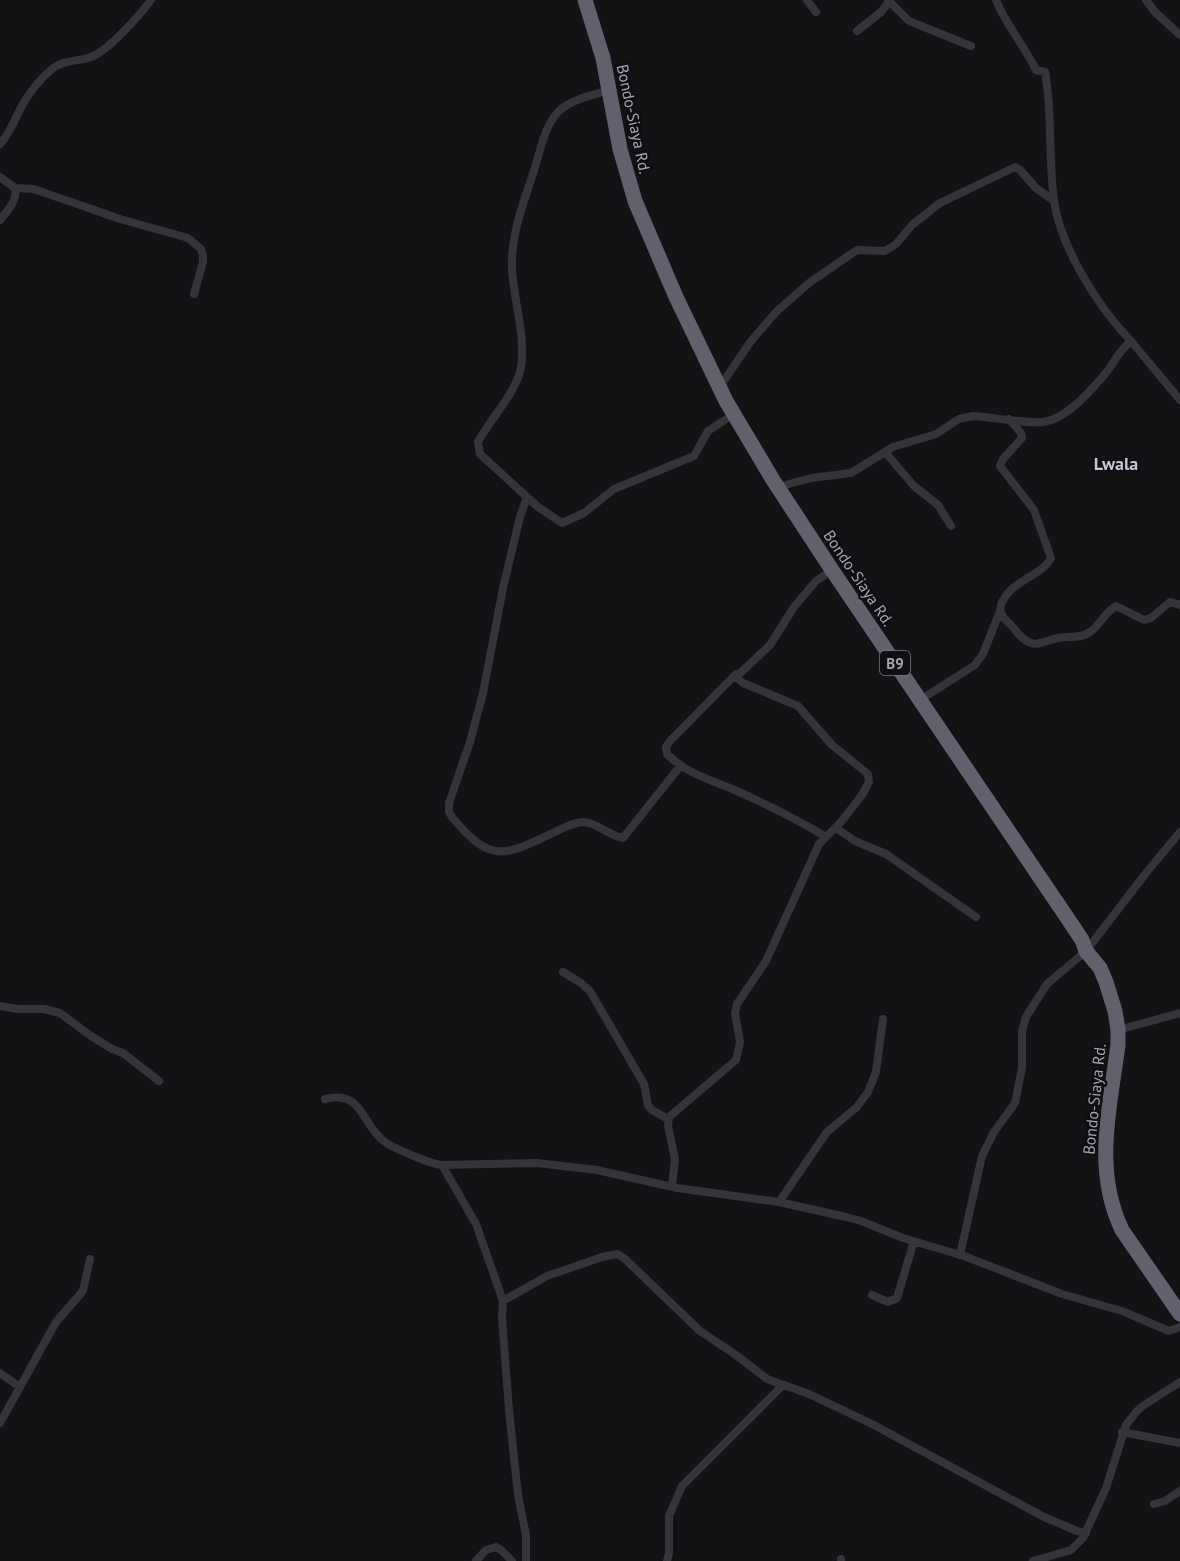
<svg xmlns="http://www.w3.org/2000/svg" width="1180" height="1561" viewBox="0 0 1180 1561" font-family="'PT Sans',sans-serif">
  <rect width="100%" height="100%" fill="#131315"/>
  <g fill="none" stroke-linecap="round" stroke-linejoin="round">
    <path stroke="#34343a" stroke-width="8" d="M 807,0 L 816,12
      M 888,0 L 909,21 L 971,46
      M 996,0 C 1006,25 1024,45 1036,70 L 1045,72 C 1053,115 1048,158 1054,201 C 1061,248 1098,307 1131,341
      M 1146,0 L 1155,12 L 1180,35
      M 857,31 L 881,12 L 889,2
      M 609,90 C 593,95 572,99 559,111 C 544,126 541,150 534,170 C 524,202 511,233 512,267 C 513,300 526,334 521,367 C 517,392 490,419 478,442 L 480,454 L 538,507 L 562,523 L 584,513 L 614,489 L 694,456 L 708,431 L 734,414
      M 0,144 C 11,132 15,118 23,104 C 30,92 41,78 52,69 C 64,59 78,62 91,57 C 108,51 140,15 151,0
      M 0,177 L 15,188 L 34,189 L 120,219 L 188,238 L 201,249 L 203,255 L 203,262 L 194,294
      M 0,220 C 7,211 18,201 15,188
      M 719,388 L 751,341 L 777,311 L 809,283 L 857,250 L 885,251 L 896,244 L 912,225 L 940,203 L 1015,167 L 1020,170 L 1036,188 L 1054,201
      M 1009,419 L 1021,433 L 1022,438 L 1003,459 L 1000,466 L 1034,510 L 1051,558 C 1041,577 1010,580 1001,605 C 998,614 1005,619 1011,625 C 1016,631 1023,641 1031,643 C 1040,646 1050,639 1058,638 C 1069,636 1081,639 1090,632 C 1100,625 1105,612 1116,606 L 1144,620 L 1151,618 L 1170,602 L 1180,605
      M 885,452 L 914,486 L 938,505 L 951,526
      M 778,487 L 811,478 L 851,473 L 893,447 L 936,434 L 959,419 L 973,416 C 992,417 1026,424 1043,422 C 1067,419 1090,391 1105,374 C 1114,363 1120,349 1131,341 L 1180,400
      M 527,497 L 520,517 L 503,588 L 483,693 L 470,742 L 449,803 L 449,812 L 452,817 C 492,866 506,855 557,831 C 565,827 574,822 584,822 C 598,823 609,836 623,838 L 681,765
      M 736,674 L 670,741 L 666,747 L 667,754 C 685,773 714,781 737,791 C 768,805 797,819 826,837
      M 920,700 L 975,665 L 983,654 L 1000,611
      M 836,828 L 855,841 L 886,854 L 976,917
      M 563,972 L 581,983 L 590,991 L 644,1084 L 648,1105 L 652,1110 L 668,1119
      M 0,1006 L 17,1009 L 44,1009 L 60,1013 L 91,1036 L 112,1049 L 123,1053 L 159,1081
      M 1118,1030 L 1180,1013
      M 325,1099 C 364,1090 361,1125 385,1142 C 395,1149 431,1164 442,1165 L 476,1224 L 503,1301 L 502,1318 L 509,1410 L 518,1495 L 526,1535 L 526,1561
      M 442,1165 L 537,1163 L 597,1170 L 677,1188 L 779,1202 L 846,1217 L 861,1221 L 903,1238 L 964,1256 L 1062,1294 L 1122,1311 L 1169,1331 L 1180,1327
      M 672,1187 L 675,1159 L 668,1126 L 669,1117 L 736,1060 L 740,1042 L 735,1013 L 737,1004 L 766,961 L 819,844 L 841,822 L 862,795 L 869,782 L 868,774 L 832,745 L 798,706 L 743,683 L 736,677 L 770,645 L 794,607 L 816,581 L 832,570
      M 779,1202 L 827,1132 L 857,1107 L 868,1092 L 876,1072 L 883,1019
      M 960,1255 L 982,1156 L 994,1132 L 1015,1103 L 1022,1068 L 1022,1031 L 1026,1017 L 1047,984 L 1086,951 L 1146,873 L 1180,832
      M 872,1295 L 888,1302 L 897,1298 L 914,1241
      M 503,1301 L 547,1276 L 602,1257 L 617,1254 L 624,1258 L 700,1331 L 736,1355 L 767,1379 L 809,1394 L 872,1424 L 1044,1517 L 1077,1531 L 1086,1533
      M 0,1373 L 20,1387
      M 0,1423 L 56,1322 L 83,1291 L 90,1259
      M 1122,1432 L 1180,1443
      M 1154,1504 L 1165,1501 L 1180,1491
      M 476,1561 L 486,1550 L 496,1547 L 501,1550 L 512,1561
      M 667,1561 L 669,1553 L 669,1516 L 682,1486 L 783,1385
      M 841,1561 L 841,1559
      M 1033,1561 L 1071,1550 L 1083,1538 L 1106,1488 L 1126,1425 L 1137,1411 L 1144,1405 L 1180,1382"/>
    <path stroke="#60616c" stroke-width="15" d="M 585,0 L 603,58 L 620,149 L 635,201 L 676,297 L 726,401 L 773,480 L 832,570 L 1066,916 L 1082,940 L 1086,951 L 1100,968 L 1106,982 L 1115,1011 L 1118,1030 L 1118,1045 C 1110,1107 1093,1170 1122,1230 L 1180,1314"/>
  </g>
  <g text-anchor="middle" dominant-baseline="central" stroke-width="5" stroke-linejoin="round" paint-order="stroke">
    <rect fill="#0f0e10" stroke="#777885" stroke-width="1.5" x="880" y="651" width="30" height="24" rx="4.5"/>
    <g font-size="15" font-weight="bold" fill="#a4a6b7">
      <text x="895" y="663">B9</text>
    </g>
    <g font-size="16" fill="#a4a6b7" stroke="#0f0e10">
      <text transform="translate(634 119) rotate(78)">Bondo-Siaya Rd.</text>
      <text transform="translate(859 578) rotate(56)">Bondo-Siaya Rd.</text>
      <text transform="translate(1094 1099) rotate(-84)">Bondo-Siaya Rd.</text>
    </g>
    <g font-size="18" font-weight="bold" fill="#c5c6d2" stroke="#0f0e10">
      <text x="1116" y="463">Lwala</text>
    </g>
  </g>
</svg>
